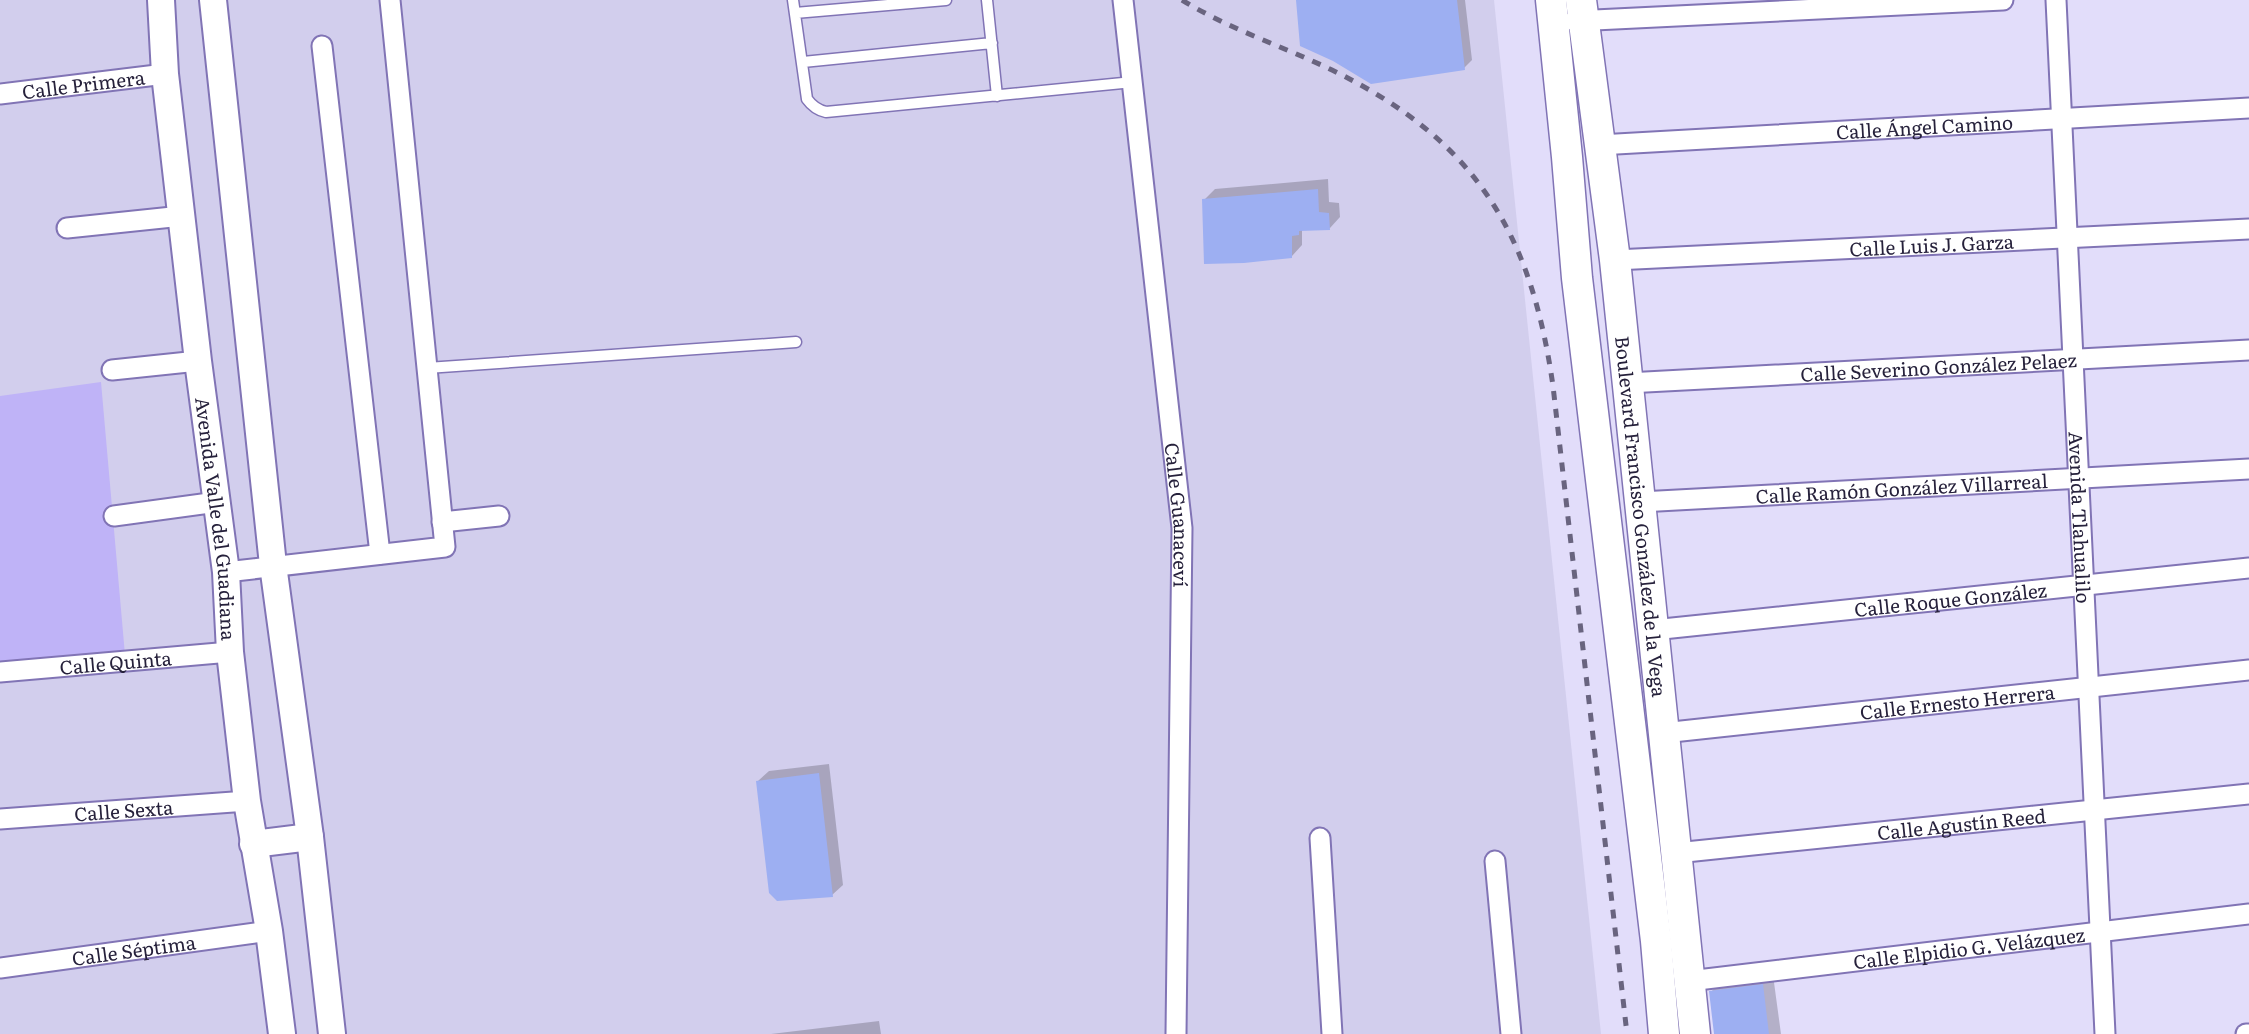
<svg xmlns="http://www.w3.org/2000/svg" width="2249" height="1034" viewBox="0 0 2249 1034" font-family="Literata,serif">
  <rect width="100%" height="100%" fill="#e2ddfa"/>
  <path fill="#d2ceed" d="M 0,0 L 1494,0 L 1601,1034 L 0,1034 Z"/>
  <path fill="#bfb3f7" d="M 101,382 L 125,655 L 0,666 L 0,396 Z"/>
  <path fill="#0003" d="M 1298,0 L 1465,0 L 1472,60 L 1464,68 Z
    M 1328,179 L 1329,202 L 1339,203 L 1340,217 L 1330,228 L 1302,229 L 1302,245 L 1292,256 L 1204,200 L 1215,189 Z
    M 829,764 L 843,885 L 832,895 L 758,781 L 769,771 Z
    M 1773,975 L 1781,1034 L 1716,1034 L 1711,992 L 1721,981 Z
    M 879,1021 L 881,1034 L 771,1034 Z"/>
  <path fill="#9daff2" d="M 1296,0 L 1457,0 L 1465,70 L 1371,84 L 1333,61 L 1300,46 Z
    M 1318,189 L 1319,212 L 1329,213 L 1330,230 L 1299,231 L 1299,235 L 1292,236 L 1292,258 L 1244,263 L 1204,264 L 1202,199 Z
    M 819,773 L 833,897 L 777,901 L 769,893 L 756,781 Z
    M 1763,984 L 1769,1034 L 1714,1034 L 1709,991 Z"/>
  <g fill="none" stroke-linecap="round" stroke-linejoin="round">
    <defs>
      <path id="service" d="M 793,0 L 807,99 C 812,106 817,110 826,112 L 1133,82
        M 987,0 L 997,96
        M 795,13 L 946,0
        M 803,62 L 992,43
        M 427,368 L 796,342"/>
      <g id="minor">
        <path id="s1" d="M 1123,0 L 1182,528 L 1176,1034"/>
        <path id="s2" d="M 2056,0 L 2105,1034"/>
        <path d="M 1574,21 L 2003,0"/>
        <path d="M 322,46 L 380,554"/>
        <path id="s3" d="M 0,94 L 165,74"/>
        <path id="s4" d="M 1599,145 L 2249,108"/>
        <path d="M 67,228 L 182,216"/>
        <path id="s5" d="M 1615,260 L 2249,229"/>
        <path d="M 112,370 L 198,361"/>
        <path id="s6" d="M 1627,383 L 2249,350"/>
        <path id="s7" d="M 1640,502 L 2249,469"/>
        <path d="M 114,516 L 217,502"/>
        <path d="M 442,522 L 499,516"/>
        <path d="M 226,572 L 445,547 L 390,0"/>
        <path id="s8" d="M 1653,630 L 2249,568"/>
        <path id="s9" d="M 0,672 L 230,652"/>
        <path id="s10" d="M 1663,733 L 2249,670"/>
        <path id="s11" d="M 0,819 L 247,801"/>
        <path d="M 1320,838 L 1332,1034"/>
        <path id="s12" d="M 1676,853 L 2249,794"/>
        <path d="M 1495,861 L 1511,1034"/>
        <path id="s13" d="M 0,968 L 269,931"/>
        <path id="s14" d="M 1689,981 L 2249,914"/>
        <path d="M 2246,1034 L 2249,1034"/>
      </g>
      <g id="secondary">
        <path id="s15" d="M 161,0 L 165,74 L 198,361 L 226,572 L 230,652 L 247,801 L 269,931 L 282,1034"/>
        <path d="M 213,0 L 273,565 L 310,837 L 332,1034"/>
        <path d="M 253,844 L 310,837"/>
      </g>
      <g id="primary">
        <path d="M 1551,0 L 1567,157 L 1577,278 L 1656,941 L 1664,1034"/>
        <path id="s16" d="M 1581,0 L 1615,260 L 1695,1034"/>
      </g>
    </defs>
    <use href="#service" stroke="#8174b5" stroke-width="13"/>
    <use href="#minor" stroke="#8174b5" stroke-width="23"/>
    <use href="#secondary" stroke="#8174b5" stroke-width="30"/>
    <use href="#primary" stroke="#8174b5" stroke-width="33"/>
    <use href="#service" stroke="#fff" stroke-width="10"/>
    <use href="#minor" stroke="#fff" stroke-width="19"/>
    <use href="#secondary" stroke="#fff" stroke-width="26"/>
    <use href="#primary" stroke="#fff" stroke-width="30"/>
    <path stroke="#69647f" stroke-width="5" stroke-dasharray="9 9" stroke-linecap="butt" d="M 1182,0 C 1229,29 1282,46 1332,70 C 1475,140 1531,231 1553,386 L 1627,1034"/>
  </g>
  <g text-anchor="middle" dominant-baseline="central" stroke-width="7" stroke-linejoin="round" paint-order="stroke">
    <g font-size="19" fill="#26213b" stroke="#e2ddfa">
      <text stroke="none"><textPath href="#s3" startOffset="84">Calle Primera</textPath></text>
      <text stroke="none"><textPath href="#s4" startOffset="326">Calle Ángel Camino</textPath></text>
      <text stroke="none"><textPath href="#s5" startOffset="317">Calle Luis J. Garza</textPath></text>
      <text stroke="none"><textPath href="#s6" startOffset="312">Calle Severino González Pelaez</textPath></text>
      <text stroke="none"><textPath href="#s7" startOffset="262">Calle Ramón González Villarreal</textPath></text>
      <text stroke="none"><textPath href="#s1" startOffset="518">Calle Guanaceví</textPath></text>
      <text stroke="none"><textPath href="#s16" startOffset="520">Boulevard Francisco González de la Vega</textPath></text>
      <text stroke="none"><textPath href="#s2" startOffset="518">Avenida Tlahualilo</textPath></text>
      <text stroke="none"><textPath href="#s15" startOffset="522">Avenida Valle del Guadiana</textPath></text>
      <text stroke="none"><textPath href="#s8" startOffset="299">Calle Roque González</textPath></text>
      <text stroke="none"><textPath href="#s9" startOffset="116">Calle Quinta</textPath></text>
      <text stroke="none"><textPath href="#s10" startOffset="296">Calle Ernesto Herrera</textPath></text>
      <text stroke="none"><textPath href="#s11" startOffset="124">Calle Sexta</textPath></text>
      <text stroke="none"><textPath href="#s12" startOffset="287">Calle Agustín Reed</textPath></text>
      <text stroke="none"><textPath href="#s14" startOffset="282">Calle Elpidio G. Velázquez</textPath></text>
      <text stroke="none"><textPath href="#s13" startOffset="135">Calle Séptima</textPath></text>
    </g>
  </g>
</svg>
